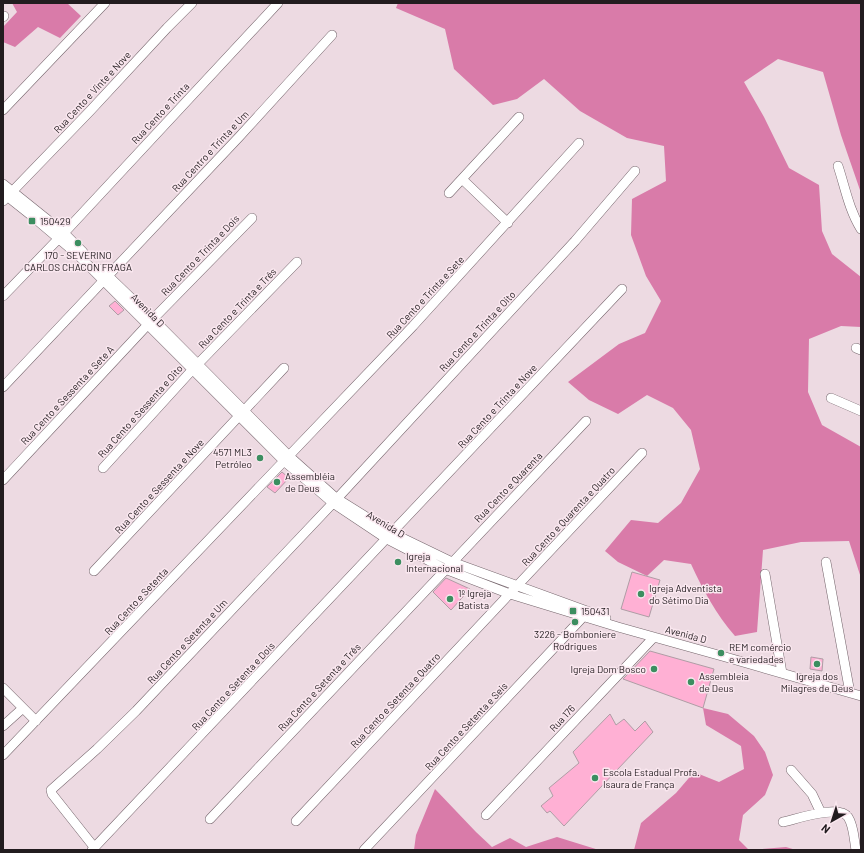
<svg xmlns="http://www.w3.org/2000/svg" width="864" height="853" viewBox="0 0 864 853" font-family="Barlow,sans-serif">
  <rect width="100%" height="100%" fill="#eddae2"/>
  <path fill="#d97ba9" d="M 12,3 L 67,3 L 81,16 L 60,38 L 38,27 L 15,47 L 3,42 L 3,27 L 17,12 Z
    M 398,3 L 861,3 L 861,193 L 841,135 L 823,72 L 778,59 L 744,82 L 764,117 L 789,168 L 819,185 L 822,231 L 832,254 L 861,277 L 861,327 L 841,326 L 809,339 L 808,392 L 822,425 L 861,447 L 861,578 L 849,541 L 801,542 L 763,550 L 757,632 L 735,636 C 716,614 703,590 691,564 L 664,560 L 647,576 L 618,562 L 605,551 L 631,520 L 658,523 L 681,503 L 700,469 L 691,430 L 673,408 L 647,395 L 618,414 L 589,400 L 568,382 L 619,344 L 645,333 L 661,301 L 646,276 L 631,235 L 632,199 L 666,181 L 664,146 L 627,138 L 580,111 L 544,79 L 517,99 L 493,105 L 454,69 L 445,29 L 396,8 Z
    M 703,708 L 728,714 L 754,736 L 765,752 L 773,775 L 765,795 L 743,815 L 739,840 L 749,850 L 634,850 L 641,823 L 676,793 L 694,772 L 719,782 L 744,769 L 741,746 L 706,725 Z
    M 435,789 L 476,832 L 492,847 L 510,838 L 526,847 L 557,837 L 599,850 L 414,850 L 416,835 Z
    M 786,847 L 796,850 L 751,850 Z"/>
  <path fill="#ffb0d4" stroke="#af9da5" d="M 115,301 L 124,310 L 118,315 L 109,306 Z
    M 282,472 L 289,478 L 275,493 L 267,487 Z
    M 632,572 L 660,580 L 649,617 L 621,609 Z
    M 446,578 L 470,589 L 451,610 L 433,592 Z
    M 650,651 L 714,669 L 703,708 L 623,679 Z
    M 811,657 L 823,659 L 822,671 L 810,669 Z
    M 610,714 L 616,725 L 624,719 L 635,731 L 645,721 L 653,732 L 564,826 L 550,811 L 547,813 L 541,806 L 553,796 L 549,788 L 579,763 L 573,752 Z"/>
  <g fill="none" stroke-linecap="round" stroke-linejoin="round">
    <defs>
      <path id="minor" d="M 3,17 L 4,16
        M 3,110 L 105,3
        M 838,166 C 845,187 849,210 861,229
        M 462,179 L 508,223
        M 3,184 L 64,233 L 83,252
        M 3,193 L 32,216 L 78,255 L 284,461 L 333,503 L 387,539 L 445,569 L 510,594 L 618,627 L 729,658 L 861,696
        M 449,193 L 519,117
        M 3,201 L 90,111 L 167,28 L 192,3
        M 101,269 L 153,319 L 289,456 L 336,498 L 392,533 L 452,562 L 606,618
        M 3,296 L 64,233 L 278,3
        M 856,348 L 861,350
        M 3,387 L 239,137 L 332,35
        M 831,398 L 861,411
        M 103,468 L 193,369 L 297,262
        M 3,480 L 153,319 L 252,218
        M 826,562 L 850,693
        M 94,571 L 284,368
        M 765,574 L 782,673
        M 3,688 L 36,721
        M 3,726 L 23,708
        M 3,755 L 413,326 L 579,143
        M 791,770 L 812,794 L 821,813
        M 486,815 L 654,637
        M 210,819 L 586,421
        M 296,821 L 642,453
        M 783,822 C 797,819 839,804 848,817 C 854,826 854,840 856,850
        M 94,847 L 52,794 L 51,790 L 97,749 L 136,711 L 333,503 L 575,241 L 635,171
        M 92,850 L 622,289
        M 364,850 L 583,617"/>
    </defs>
    <use href="#minor" stroke="#76666d" stroke-width="10"/>
    <use href="#minor" stroke="#fff" stroke-width="9"/>
  </g>
  <g fill="#3c8e60" stroke="#fae7ef" stroke-width="1.5">
    <rect x="28" y="217" width="8" height="8" rx="2"/>
    <circle cx="78" cy="243" r="4"/>
    <circle cx="260" cy="458" r="4"/>
    <circle cx="277" cy="482" r="4"/>
    <circle cx="398" cy="562" r="4"/>
    <circle cx="641" cy="594" r="4"/>
    <circle cx="450" cy="599" r="4"/>
    <rect x="569" y="607" width="8" height="8" rx="2"/>
    <circle cx="575" cy="622" r="4"/>
    <circle cx="721" cy="653" r="4"/>
    <circle cx="817" cy="664" r="4"/>
    <circle cx="654" cy="669" r="4"/>
    <circle cx="691" cy="682" r="4"/>
    <circle cx="595" cy="778" r="4"/>
  </g>
  <g text-anchor="middle" dominant-baseline="central" stroke-width="3" stroke-linejoin="round" paint-order="stroke">
    <g font-size="10" fill="#221c1f" stroke="#fae7ef">
      <text transform="translate(92 92) rotate(-47)">Rua Cento e Vinte e Nove</text>
      <text transform="translate(160 113) rotate(-47)">Rua Cento e Trinta</text>
      <text transform="translate(210 151) rotate(-47)">Rua Centro e Trinta e Um</text>
      <text transform="translate(200 255) rotate(-46)">Rua Cento e Trinta e Dois</text>
      <text transform="translate(425 297) rotate(-47)">Rua Cento e Trinta e Sete</text>
      <text transform="translate(237 308) rotate(-46)">Rua Cento e Trinta e Três</text>
      <text transform="translate(148 310) rotate(45)">Avenida D</text>
      <text transform="translate(477 331) rotate(-47)">Rua Cento e Trinta e Oito</text>
      <text transform="translate(67 395) rotate(-47)">Rua Cento e Sessenta e Sete A</text>
      <text transform="translate(497 406) rotate(-47)">Rua Cento e Trinta e Nove</text>
      <text transform="translate(140 411) rotate(-48)">Rua Cento e Sessenta e Oito</text>
      <text transform="translate(159 486) rotate(-47)">Rua Cento e Sessenta e Nove</text>
      <text transform="translate(508 487) rotate(-46)">Rua Cento e Quarenta</text>
      <text transform="translate(568 516) rotate(-47)">Rua Cento e Quarenta e Quatro</text>
      <text transform="translate(386 524) rotate(31)">Avenida D</text>
      <text transform="translate(136 601) rotate(-47)">Rua Cento e Setenta</text>
      <text transform="translate(686 634) rotate(15)">Avenida D</text>
      <text transform="translate(187 641) rotate(-47)">Rua Cento e Setenta e Um</text>
      <text transform="translate(233 686) rotate(-47)">Rua Cento e Setenta e Dois</text>
      <text transform="translate(319 687) rotate(-47)">Rua Cento e Setenta e Três</text>
      <text transform="translate(395 700) rotate(-47)">Rua Cento e Setenta e Quatro</text>
      <text transform="translate(562 718) rotate(-47)">Rua 176</text>
      <text transform="translate(466 726) rotate(-47)">Rua Cento e Setenta e Seis</text>
    </g>
    <g font-size="10" fill="#221c1f" stroke="#fae7ef" text-anchor="start">
      <text x="40" y="221">150429</text>
      <text x="78" y="255" text-anchor="middle">170 - SEVERINO<tspan x="78" dy="12">CARLOS CHACON FRAGA</tspan></text>
      <text x="252" y="452" text-anchor="end">4571 ML3<tspan x="252" dy="12">Petróleo</tspan></text>
      <text x="285" y="476">Assembléia<tspan x="285" dy="12">de Deus</tspan></text>
      <text x="406" y="556">Igreja<tspan x="406" dy="12">Internacional</tspan></text>
      <text x="649" y="588">Igreja Adventista<tspan x="649" dy="12">do Sétimo Dia</tspan></text>
      <text x="458" y="593">1º Igreja<tspan x="458" dy="12">Batista</tspan></text>
      <text x="581" y="611">150431</text>
      <text x="575" y="634" text-anchor="middle">3226 - Bomboniere<tspan x="575" dy="12">Rodrigues</tspan></text>
      <text x="729" y="647">REM comércio<tspan x="729" dy="12">e variedades</tspan></text>
      <text x="646" y="669" text-anchor="end">Igreja Dom Bosco</text>
      <text x="699" y="676">Assembleia<tspan x="699" dy="12">de Deus</tspan></text>
      <text x="817" y="676" text-anchor="middle">Igreja dos<tspan x="817" dy="12">Milagres de Deus</tspan></text>
      <text x="603" y="772">Escola Estadual Profa.<tspan x="603" dy="12">Isaura de França</tspan></text>
    </g>
  </g>
  <rect width="864" height="853" fill="none" stroke="#221c1f" stroke-width="8"/>
  <g transform="translate(832 821) rotate(219)" stroke="#fae7ef" stroke-width="3" paint-order="stroke">
  <path d="M0-3L7 15L0 10L-7 15Z" fill="#221c1f"/>
  <text y="-6" font-size="11" font-weight="bold" text-anchor="middle" fill="#221c1f">N</text>
  </g>
</svg>
